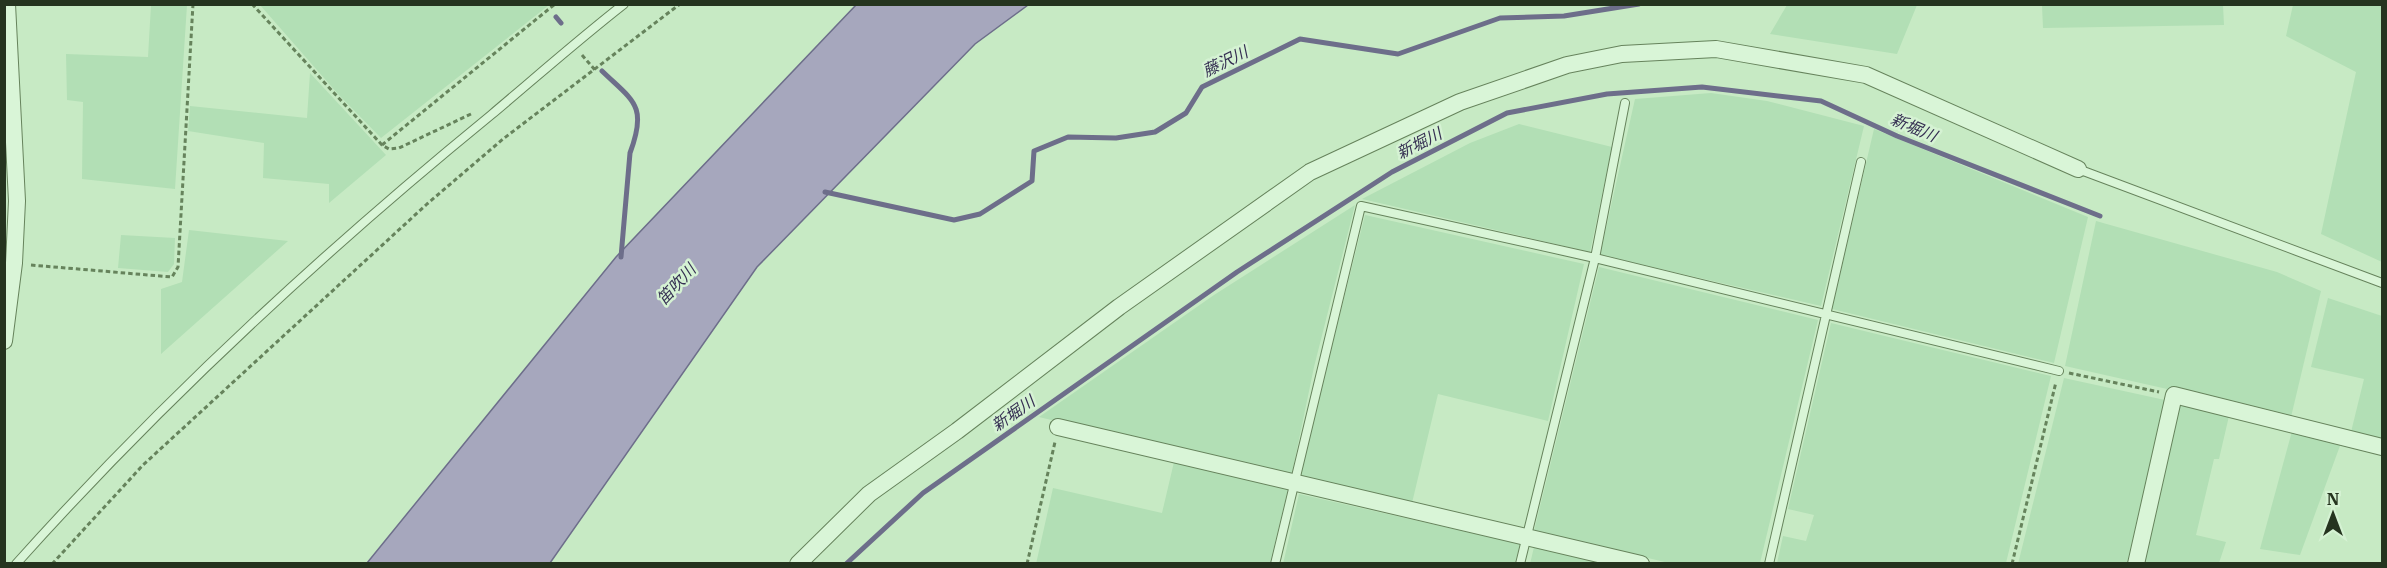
<svg xmlns="http://www.w3.org/2000/svg" width="2387" height="568" viewBox="0 0 2387 568" font-family="'IBM Plex Serif','Noto Sans JP',serif">
  <rect width="100%" height="100%" fill="#c7eac4"/>
  <path fill="#b2dfb5" d="M 151,5 L 187,5 L 175,189 L 82,179 L 83,102 L 67,100 L 66,54 L 148,57 Z
    M 260,5 L 549,5 L 381,138 L 338,94 Z
    M 1787,5 L 1787,4 L 1917,5 L 1897,54 L 1770,34 Z
    M 2042,5 L 2223,5 L 2224,25 L 2043,28 Z
    M 2293,5 L 2382,5 L 2382,262 L 2321,234 L 2356,72 L 2286,36 Z
    M 310,73 L 386,155 L 329,203 L 329,184 L 263,178 L 264,143 L 188,131 L 190,106 L 307,118 Z
    M 1711,93 L 1767,101 L 1864,126 L 1821,306 L 1600,255 L 1635,99 Z
    M 1519,124 L 1612,147 L 1590,252 L 1362,199 L 1470,143 Z
    M 1874,129 L 2088,217 L 2054,363 L 1832,309 Z
    M 1355,205 L 1314,367 L 1291,478 L 1039,417 L 1214,295 Z
    M 1365,215 L 1584,264 L 1548,421 L 1438,394 L 1412,503 L 1299,477 Z
    M 2096,221 L 2277,272 L 2321,291 L 2291,417 L 2065,366 Z
    M 189,230 L 288,241 L 161,354 L 161,289 L 182,282 Z
    M 121,235 L 175,238 L 174,264 L 168,272 L 118,268 Z
    M 1599,267 L 1818,320 L 1760,563 L 1669,563 L 1534,531 Z
    M 2328,298 L 2382,316 L 2382,439 L 2351,432 L 2364,379 L 2311,367 Z
    M 1831,323 L 2051,376 L 2006,563 L 1777,563 L 1783,536 L 1806,541 L 1814,515 L 1788,509 Z
    M 2064,378 L 2165,400 L 2127,563 L 2018,564 Z
    M 2178,404 L 2229,416 L 2219,459 L 2214,459 L 2196,535 L 2226,542 L 2219,563 L 2143,564 Z
    M 2292,431 L 2341,443 L 2300,555 L 2260,549 Z
    M 1174,462 L 1288,489 L 1270,563 L 1036,564 L 1053,488 L 1162,513 Z
    M 1299,494 L 1520,544 L 1515,563 L 1283,564 Z
    M 1534,547 L 1607,564 L 1530,564 Z"/>
  <path fill="#a6a7bd" stroke="#6d6e8a" stroke-width="1.5" d="M 856,5 L 1028,5 L 975,44 L 757,267 L 550,563 L 367,563 L 616,257 Z"/>
  <g fill="none" stroke-linecap="round" stroke-linejoin="round">
    <path stroke="#6d6e8a" stroke-width="5" d="M 556,17 L 561,23
      M 602,71 C 633,101 648,105 630,153 L 621,257
      M 825,192 L 954,220 L 980,214 L 1032,181 L 1034,151 L 1068,137 L 1116,138 L 1155,132 L 1186,113 L 1202,87 L 1300,39 L 1398,54 L 1500,18 L 1564,16 L 1639,4
      M 846,564 L 923,493 L 1237,272 L 1392,172 L 1507,113 L 1607,94 L 1702,87 L 1821,101 L 1897,136 L 2100,216"/>
    <defs>
      <path id="service" d="M 2078,169 L 2382,283
        M 16,564 C 162,401 322,253 491,115 C 535,78 578,40 624,4
        M 1275,564 L 1361,206 L 1595,258 L 2059,371
        M 1520,564 L 1595,258 L 1625,103
        M 1769,564 L 1861,162"/>
      <path id="minor" d="M 4,341 L 14,263 L 17,201 L 7,4
        M 1058,427 L 1641,564
        M 798,564 L 869,494 L 957,431 L 1119,307 L 1310,172 L 1460,102 L 1567,65 L 1622,54 L 1716,49 L 1866,75 L 2078,169
        M 2136,564 L 2174,395 L 2382,447"/>
    </defs>
    <use href="#service" stroke="#66835c" stroke-width="10"/>
    <use href="#minor" stroke="#66835c" stroke-width="18"/>
    <path stroke="#66835c" stroke-width="3" stroke-dasharray="4.5 3" stroke-linecap="butt" d="M 252,4 L 382,145 L 389,149 L 399,148 L 471,114
      M 582,55 L 595,70
      M 382,145 L 555,4
      M 31,265 L 172,277 L 178,267 L 193,4
      M 2069,373 L 2159,392
      M 52,564 L 143,465 L 427,204 L 503,139 L 680,4
      M 1027,564 L 1055,442
      M 2012,564 L 2056,382"/>
    <use href="#service" stroke="#d9f5d7" stroke-width="8"/>
    <use href="#minor" stroke="#d9f5d7" stroke-width="16"/>
  </g>
  <g text-anchor="middle" dominant-baseline="central" stroke-width="5" stroke-linejoin="round" paint-order="stroke">
    <g font-size="16" font-style="italic" fill="#352f52" stroke="#d5f2d3">
      <text transform="translate(1225 61) rotate(-26)">藤沢川</text>
      <text transform="translate(1914 127) rotate(23)">新堀川</text>
      <text transform="translate(1419 143) rotate(-27)">新堀川</text>
      <text transform="translate(676 284) rotate(-47)">笛吹川</text>
      <text transform="translate(1013 413) rotate(-35)">新堀川</text>
    </g>
  </g>
  <rect width="2387" height="568" fill="none" stroke="#25341f" stroke-width="12"/>
  <g transform="translate(2333 514)" stroke="#d5f2d3" stroke-width="4.5" paint-order="stroke">
  <path d="M0-4.5L10 22L0 15L-10 22Z" fill="#25341f"/>
  <text y="-9" font-size="16" font-weight="bold" text-anchor="middle" fill="#25341f">N</text>
  </g>
</svg>
